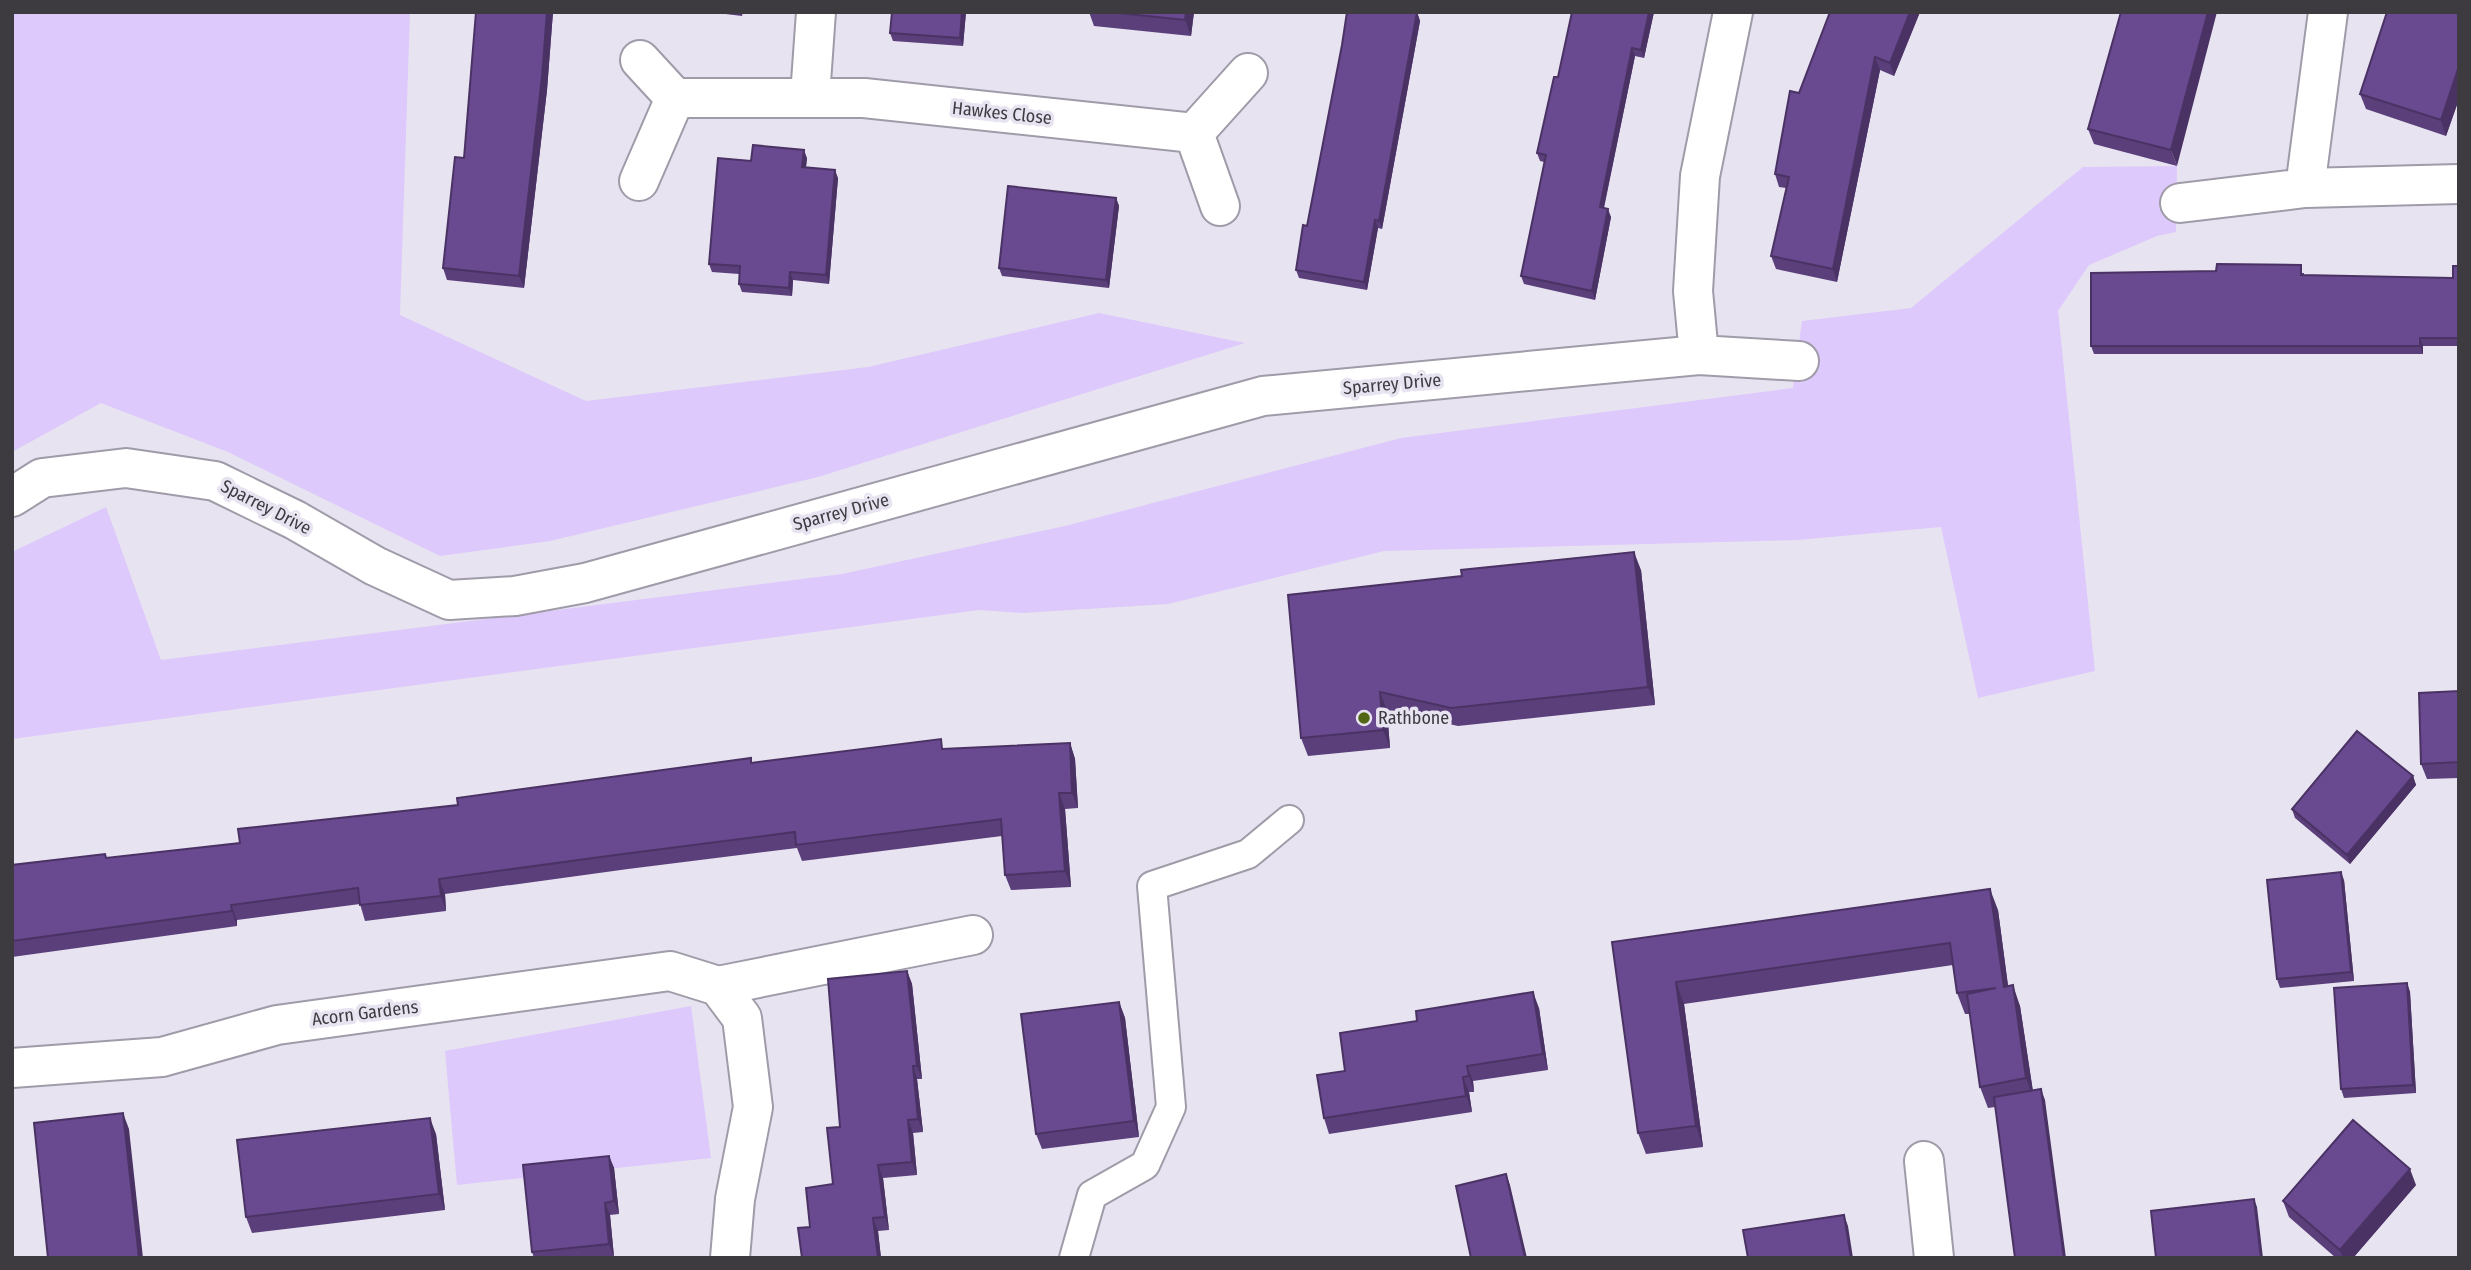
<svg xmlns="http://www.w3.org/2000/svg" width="2471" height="1270" viewBox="0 0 2471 1270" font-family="'Fira Sans Condensed',sans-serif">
  <rect width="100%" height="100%" fill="#e8e3f1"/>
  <path fill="#ddc9fb" d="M 12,12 L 410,12 L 400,315 L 586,401 L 868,367 L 1099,313 L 1245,343 L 818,477 L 550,541 L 440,556 L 228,452 L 101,403 L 12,452 Z
    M 2177,166 L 2176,232 L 2157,236 L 2089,265 L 2058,311 L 2095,671 L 1978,698 L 1941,527 L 1798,540 L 1384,551 L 1168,604 L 1023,613 L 979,610 L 12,739 L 12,552 L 106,507 L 161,660 L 842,574 L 1065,526 L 1401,438 L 1793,388 L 1802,321 L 1911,308 L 2083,167 Z
    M 691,1006 L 711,1158 L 457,1185 L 445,1051 Z"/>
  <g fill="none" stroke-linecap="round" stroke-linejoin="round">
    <defs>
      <path id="service" d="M 1074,1258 L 1092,1195 L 1145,1165 L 1171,1107 L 1152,886 L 1248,854 L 1289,820"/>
      <path id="minor" d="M 640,60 L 675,98 L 864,98 L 1194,133 L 1220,206
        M 810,96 L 816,12
        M 1194,133 L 1248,73
        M 639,181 L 675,98
        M 2305,188 L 2328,12
        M 2180,203 L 2305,188 L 2459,184
        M 1699,355 L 1693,291 L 1700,176 L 1733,12
        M 12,497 L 42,478 L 126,468 L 215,481 L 295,520 L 375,566 L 449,600 L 515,596 L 585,583 L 1263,396 L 1699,355 L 1799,361
        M 718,986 L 742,1018 L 753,1107 L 735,1199 L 730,1258
        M 12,1068 L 162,1057 L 277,1025 L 670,971 L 718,986 L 973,935
        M 1924,1161 L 1934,1258"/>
    </defs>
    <use href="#service" stroke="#a09ba8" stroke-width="32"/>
    <use href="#minor" stroke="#a09ba8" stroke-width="42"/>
    <use href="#service" stroke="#fff" stroke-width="28"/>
    <use href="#minor" stroke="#fff" stroke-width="38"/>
  </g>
  <path fill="#5a3f7b" d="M 476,12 L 553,12 L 547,90 L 524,288 L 447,280 L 443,268 L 464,158 Z
    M 709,12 L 743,12 L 742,16 Z
    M 892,12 L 966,12 L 963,46 L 893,41 L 890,33 Z
    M 1089,12 L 1194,12 L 1191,36 L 1094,26 Z
    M 1417,12 L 1420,21 L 1382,229 L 1378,228 L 1367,290 L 1299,278 L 1296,270 L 1307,226 L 1342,45 Z
    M 1572,12 L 1654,12 L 1644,58 L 1635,56 L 1604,208 L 1611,217 L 1595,300 L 1524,284 L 1521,276 L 1544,162 L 1540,161 L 1537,153 L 1558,77 Z
    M 1920,12 L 1894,76 L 1880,70 L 1837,282 L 1776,269 L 1771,256 L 1786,188 L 1779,187 L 1775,174 L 1799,93 Z
    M 2121,12 L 2177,166 L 2094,144 L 2088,129 Z
    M 2459,12 L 2459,99 L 2446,136 L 2366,109 L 2360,94 Z
    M 807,158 L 806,167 L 838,178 L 829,284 L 793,280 L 792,296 L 742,292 L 739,284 L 739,274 L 712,272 L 709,264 L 751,161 Z
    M 1116,198 L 1119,206 L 1109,288 L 1002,276 L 999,268 Z
    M 2459,266 L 2459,346 L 2423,346 L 2423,354 L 2094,354 L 2091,346 L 2216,271 L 2304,273 L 2304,275 L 2453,278 Z
    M 1641,570 L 1655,705 L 1458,726 L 1387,710 L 1390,748 L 1308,756 L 1301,738 L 1288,595 Z
    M 2459,691 L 2459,778 L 2427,779 L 2421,764 Z
    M 1070,743 L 1075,759 L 1078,808 L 1065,809 L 1071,887 L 1011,890 L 1005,875 L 1002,836 L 802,861 L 797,848 L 628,869 L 445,894 L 446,911 L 365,921 L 360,904 L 237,920 L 237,926 L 12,957 L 12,865 L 105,854 L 106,858 L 240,843 L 458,805 L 751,758 L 752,763 L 945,749 Z
    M 2413,776 L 2416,785 L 2350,864 L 2295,818 L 2292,809 Z
    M 2344,880 L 2354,981 L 2280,988 L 2277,979 Z
    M 1998,910 L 2008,986 L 2020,1006 L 2033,1091 L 2045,1100 L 1988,1108 L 1980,1087 L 1970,1014 L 1965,1014 L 1957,993 L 1953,965 L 1684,1004 L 1703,1147 L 1646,1154 L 1638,1133 L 1612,942 Z
    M 907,971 L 912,984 L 922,1079 L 917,1079 L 923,1132 L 913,1133 L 917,1175 L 883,1178 L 889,1230 L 878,1231 L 881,1258 L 802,1258 L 810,1227 L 833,1184 L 840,1127 Z
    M 2407,983 L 2410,992 L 2416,1093 L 2344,1098 L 2341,1089 Z
    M 1119,1002 L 1125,1018 L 1139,1137 L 1042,1149 L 1036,1134 Z
    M 1539,1008 L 1548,1070 L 1473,1081 L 1474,1092 L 1469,1092 L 1472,1112 L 1329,1134 L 1324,1118 Z
    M 436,1134 L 445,1210 L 252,1233 L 246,1217 Z
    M 609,1156 L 614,1168 L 619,1214 L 610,1215 L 614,1257 L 603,1258 L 534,1258 L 532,1252 Z
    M 2416,1185 L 2353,1258 L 2336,1258 L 2289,1217 L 2283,1201 Z"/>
  <path fill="#4a3364" d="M 547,12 L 553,12 L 547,90 L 524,288 L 519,276 Z
    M 962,12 L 966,12 L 963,46 L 960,38 Z
    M 1186,12 L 1194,12 L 1191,36 L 1185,20 Z
    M 1417,12 L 1420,21 L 1382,229 L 1379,221 Z
    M 1649,12 L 1654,12 L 1644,58 L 1641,50 Z
    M 1910,12 L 1920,12 L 1894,76 L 1890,63 Z
    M 2208,12 L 2217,12 L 2177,166 L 2171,150 Z
    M 1632,48 L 1635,56 L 1602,216 L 1600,207 Z
    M 1875,57 L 1880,70 L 1837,282 L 1833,269 Z
    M 2459,66 L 2459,99 L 2446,136 L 2441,120 Z
    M 804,150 L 807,158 L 805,175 L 802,167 Z
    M 835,170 L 838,178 L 829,284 L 826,275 Z
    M 1116,198 L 1119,206 L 1109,288 L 1106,280 Z
    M 1608,209 L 1611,217 L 1595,300 L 1592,291 Z
    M 1375,220 L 1378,228 L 1367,290 L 1364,282 Z
    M 790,272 L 793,280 L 792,296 L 789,288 Z
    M 2420,338 L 2423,346 L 2423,354 L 2420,346 Z
    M 1634,552 L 1641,570 L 1655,705 L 1648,687 Z
    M 1380,692 L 1387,710 L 1390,748 L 1383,730 Z
    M 1070,743 L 1075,759 L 1078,808 L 1072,793 Z
    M 2413,776 L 2416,785 L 2350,864 L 2347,855 Z
    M 1059,793 L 1065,809 L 1071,887 L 1065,871 Z
    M 2341,872 L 2344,880 L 2354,981 L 2351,972 Z
    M 439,879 L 445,894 L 446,911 L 441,896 Z
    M 1990,889 L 1998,910 L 2011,1008 L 2004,987 Z
    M 231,905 L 237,920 L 237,926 L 232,911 Z
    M 907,971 L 912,984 L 922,1079 L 917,1066 Z
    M 1676,982 L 1684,1004 L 1703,1147 L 1696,1126 Z
    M 2407,983 L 2410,992 L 2416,1093 L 2413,1085 Z
    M 2013,985 L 2020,1006 L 2034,1099 L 2026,1078 Z
    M 1533,992 L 1539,1008 L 1548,1070 L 1543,1054 Z
    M 1119,1002 L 1125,1018 L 1139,1137 L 1134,1121 Z
    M 913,1066 L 917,1079 L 923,1132 L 918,1119 Z
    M 1467,1066 L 1473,1081 L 1474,1092 L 1469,1076 Z
    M 1463,1077 L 1469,1092 L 1472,1112 L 1466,1096 Z
    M 2041,1089 L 2045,1100 L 2066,1258 L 2064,1258 Z
    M 123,1113 L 129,1129 L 143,1258 L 139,1258 Z
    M 430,1118 L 436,1134 L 445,1210 L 439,1194 Z
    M 908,1120 L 913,1133 L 917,1175 L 912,1162 Z
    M 609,1156 L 614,1168 L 619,1214 L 614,1201 Z
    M 878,1165 L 883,1178 L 889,1230 L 885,1217 Z
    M 2410,1169 L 2416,1185 L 2353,1258 L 2343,1258 L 2340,1250 Z
    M 1506,1174 L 1510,1185 L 1527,1258 L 1525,1258 Z
    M 2254,1199 L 2257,1207 L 2263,1258 L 2261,1258 Z
    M 605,1203 L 610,1215 L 614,1257 L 609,1244 Z
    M 1844,1215 L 1848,1226 L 1853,1258 L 1851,1258 Z
    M 873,1218 L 878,1231 L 881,1258 L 878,1258 Z"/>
  <path fill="#69498f" stroke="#4a3364" stroke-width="2" d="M 476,12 L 547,12 L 542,77 L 519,276 L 443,268 L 455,157 L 464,158 Z
    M 892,12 L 962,12 L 960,38 L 890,33 Z
    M 1109,12 L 1186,12 L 1185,20 Z
    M 1347,12 L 1417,12 L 1379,221 L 1375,220 L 1364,282 L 1296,270 L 1303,225 L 1307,226 L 1342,45 Z
    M 1572,12 L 1649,12 L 1641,50 L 1632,48 L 1600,207 L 1608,209 L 1592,291 L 1521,276 L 1546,155 L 1537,153 L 1554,77 L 1558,77 Z
    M 1830,12 L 1910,12 L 1890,63 L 1875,57 L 1833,269 L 1771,256 L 1789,177 L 1775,174 L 1790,91 L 1799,93 Z
    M 2121,12 L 2208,12 L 2171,150 L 2088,129 Z
    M 2387,12 L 2459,12 L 2459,66 L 2441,120 L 2360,94 Z
    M 753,145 L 804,150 L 802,167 L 835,170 L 826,275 L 790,272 L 789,288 L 739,284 L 740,266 L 709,264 L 718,158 L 751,161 Z
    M 1008,186 L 1116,198 L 1106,280 L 999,268 Z
    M 2217,264 L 2301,265 L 2301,275 L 2453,278 L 2453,266 L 2459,266 L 2459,338 L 2420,338 L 2420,346 L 2091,346 L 2091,273 L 2216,271 Z
    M 1634,552 L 1648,687 L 1451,708 L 1380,692 L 1383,730 L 1301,738 L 1288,595 L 1462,576 L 1461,570 Z
    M 2459,691 L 2459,762 L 2421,764 L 2419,693 Z
    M 2357,731 L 2413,776 L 2347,855 L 2292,809 Z
    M 941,739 L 942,749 L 1070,743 L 1072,793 L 1059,793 L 1065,871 L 1005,875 L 1001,819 L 796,845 L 795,832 L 623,854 L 439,879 L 441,896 L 360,905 L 358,888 L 231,905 L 232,911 L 12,941 L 12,865 L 105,854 L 106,858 L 240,843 L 238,829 L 458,805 L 457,798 L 751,758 L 751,763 Z
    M 2341,872 L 2351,972 L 2277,979 L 2267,880 Z
    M 1990,889 L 2004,987 L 2013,985 L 2026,1078 L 1980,1087 L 1967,994 L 1996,988 L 1957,993 L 1950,943 L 1676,982 L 1696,1126 L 1638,1133 L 1612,942 Z
    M 907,971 L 917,1066 L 913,1066 L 918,1119 L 908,1120 L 912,1162 L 878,1165 L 885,1217 L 873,1218 L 878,1258 L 802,1258 L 798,1228 L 810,1227 L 806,1188 L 833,1184 L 827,1128 L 840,1127 L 828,979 Z
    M 2407,983 L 2413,1085 L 2341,1089 L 2334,988 Z
    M 1533,992 L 1543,1054 L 1467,1066 L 1469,1076 L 1463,1077 L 1466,1096 L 1324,1118 L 1317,1075 L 1345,1071 L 1340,1033 L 1417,1021 L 1416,1011 Z
    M 1119,1002 L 1134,1121 L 1036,1134 L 1021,1014 Z
    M 2041,1089 L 2064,1258 L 2015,1258 L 1994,1097 Z
    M 123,1113 L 139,1258 L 48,1258 L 34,1123 Z
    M 430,1118 L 439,1194 L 246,1217 L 237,1140 Z
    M 2353,1120 L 2410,1169 L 2340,1250 L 2283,1201 Z
    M 609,1156 L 614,1201 L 605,1203 L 609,1244 L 532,1252 L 523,1165 Z
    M 1506,1174 L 1525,1258 L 1471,1258 L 1456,1186 Z
    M 2254,1199 L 2261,1258 L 2156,1258 L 2151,1211 Z
    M 1844,1215 L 1851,1258 L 1748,1258 L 1743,1230 Z"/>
  <circle fill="#516614" stroke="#e8e3f1" stroke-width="2.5" cx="1364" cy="718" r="7"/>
  <g text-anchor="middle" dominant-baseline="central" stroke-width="7" stroke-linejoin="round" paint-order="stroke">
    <g font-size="18" fill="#3d3b40" stroke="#e8e3f1">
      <text transform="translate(1002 113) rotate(6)">Hawkes Close</text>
      <text transform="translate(1392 384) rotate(-5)">Sparrey Drive</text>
      <text transform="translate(266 507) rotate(27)">Sparrey Drive</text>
      <text transform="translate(841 512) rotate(-15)">Sparrey Drive</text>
      <text transform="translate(365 1013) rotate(-7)">Acorn Gardens</text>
    </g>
    <g font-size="18" fill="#3d3b40" stroke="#e8e3f1" text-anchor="start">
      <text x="1378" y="718">Rathbone</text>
    </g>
  </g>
  <rect width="2471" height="1270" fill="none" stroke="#3d3b40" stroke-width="28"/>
</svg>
